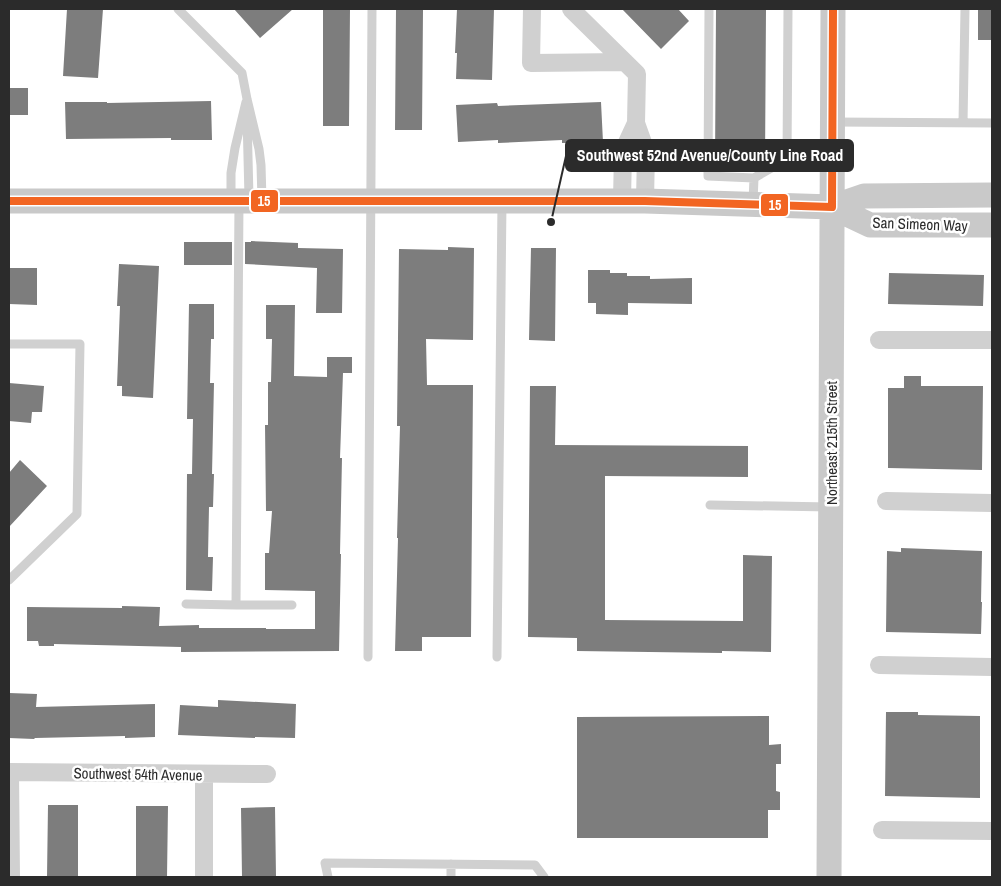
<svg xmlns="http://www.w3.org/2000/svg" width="1001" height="886" viewBox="0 0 1001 886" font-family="'Archivo Narrow',sans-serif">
  <rect width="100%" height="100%" fill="#fff"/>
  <path fill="#7d7d7d" d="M 67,9 L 103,9 L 98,78 L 63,76 Z
    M 234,9 L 293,9 L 260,38 Z
    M 323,9 L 350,9 L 349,126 L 323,126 Z
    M 457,9 L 494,9 L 492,80 L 456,79 L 457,53 L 455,53 Z
    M 622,9 L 678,9 L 689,21 L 661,49 Z
    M 716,9 L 766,9 L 765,164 L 715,164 Z
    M 978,9 L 992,9 L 992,40 L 978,40 Z
    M 396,10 L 423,10 L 422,130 L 395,130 Z
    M 9,88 L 28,88 L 28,115 L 9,115 Z
    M 211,101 L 212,140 L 171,140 L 171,138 L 66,139 L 65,102 L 107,102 L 107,103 Z
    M 601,102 L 603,142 L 562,143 L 562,140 L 498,143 L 498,140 L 458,142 L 456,105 L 497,103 L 498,106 Z
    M 251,241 L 298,243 L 298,248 L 343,249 L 342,313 L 316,313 L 317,268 L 245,264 L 245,242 L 251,242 Z
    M 184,242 L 232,242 L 232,265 L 184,265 Z
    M 448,247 L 474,248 L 473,340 L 426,339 L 427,385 L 473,385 L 471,637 L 422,637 L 422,651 L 395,651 L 398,538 L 397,538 L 400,426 L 397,426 L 399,249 L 448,250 Z
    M 531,248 L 556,248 L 555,341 L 529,340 Z
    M 119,264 L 159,266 L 153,398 L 122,396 L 122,386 L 117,386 L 120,306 L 117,306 Z
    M 9,268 L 37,268 L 37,305 L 9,304 Z
    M 588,270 L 610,270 L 610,273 L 627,273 L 627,276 L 650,276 L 650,279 L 692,278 L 692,304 L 628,303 L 628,315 L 596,314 L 596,303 L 588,303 Z
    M 889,273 L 984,275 L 983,306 L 888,304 Z
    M 189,304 L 214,304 L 214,339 L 211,339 L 210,383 L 214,383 L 212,474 L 214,474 L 213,507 L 209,507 L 208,557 L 213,557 L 212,591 L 186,590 L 187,474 L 192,474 L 193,419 L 187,419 Z
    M 266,305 L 295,305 L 294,376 L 327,377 L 327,357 L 352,357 L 352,373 L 343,373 L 340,458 L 342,458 L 340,554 L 341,554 L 339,651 L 181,652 L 181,647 L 54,644 L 54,646 L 39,646 L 38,641 L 27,641 L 27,607 L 122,608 L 122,606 L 160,607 L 159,626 L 199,625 L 199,628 L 266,628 L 266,629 L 315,629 L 315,591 L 265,590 L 265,553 L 269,553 L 272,511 L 266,511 L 265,425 L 268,425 L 268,382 L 271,382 L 272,339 L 266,339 Z
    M 904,376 L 921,376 L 921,386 L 983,386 L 982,470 L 888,468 L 888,388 L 904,388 Z
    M 9,383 L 44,386 L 42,412 L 32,412 L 31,423 L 9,421 Z
    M 530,386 L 556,386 L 555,445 L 748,446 L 748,477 L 605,476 L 605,620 L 743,621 L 743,555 L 772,556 L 771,652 L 722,651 L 722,653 L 577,651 L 577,638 L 528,637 Z
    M 20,460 L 47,486 L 9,527 L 9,473 Z
    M 901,548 L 982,551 L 981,602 L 982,602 L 981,634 L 886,632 L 887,551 L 901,552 Z
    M 9,693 L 37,694 L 36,707 L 155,704 L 155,737 L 125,738 L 125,736 L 35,738 L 34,739 L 9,738 Z
    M 218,700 L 296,704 L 295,738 L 255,737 L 255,738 L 178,735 L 180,705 L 218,707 Z
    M 886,712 L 918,712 L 918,715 L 980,716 L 980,798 L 885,796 Z
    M 769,716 L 769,745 L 781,744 L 781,764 L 776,764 L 776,791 L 780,792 L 780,810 L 768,810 L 768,838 L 577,838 L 577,717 Z
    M 48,805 L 78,805 L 78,877 L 47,877 Z
    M 136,806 L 168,806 L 167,877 L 136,877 Z
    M 275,807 L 276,877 L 242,877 L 241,808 Z"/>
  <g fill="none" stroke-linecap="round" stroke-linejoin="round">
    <path stroke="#d0d0d0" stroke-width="9" d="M 178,9 L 242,73 L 247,99 L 259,149 L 261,165 L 262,200
      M 709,9 L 708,176 L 754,178
      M 247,116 L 249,198
      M 833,122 L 992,123
      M 963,123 L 965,9
      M 231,200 L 231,173 L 235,148 L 246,102
      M 753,202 L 754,178 L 787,159 L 788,9
      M 9,344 L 80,344 L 77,514 L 9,580
      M 710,505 L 830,507
      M 186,604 L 236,605 L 239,202
      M 236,605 L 292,605
      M 368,657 L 372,9
      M 497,657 L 502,202
      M 328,877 L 325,863 L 535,865 L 544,877
      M 451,877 L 451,864"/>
    <path stroke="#d0d0d0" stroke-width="18" d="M 532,9 L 531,63 L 625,62
      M 571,9 L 637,74 L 636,123 L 646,151 L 645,201
      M 622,201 L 623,151 L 636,123
      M 879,340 L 992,340
      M 886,501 L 992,503
      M 879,665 L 992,667
      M 9,772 L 267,774
      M 10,772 L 11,877
      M 882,830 L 992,831
      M 204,877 L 204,775"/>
    <path stroke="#c9c9c9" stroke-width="25" d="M 9,201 L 645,201 L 832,207 L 864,196 L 992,195
      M 832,207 L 870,225 L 992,225
      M 829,877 L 833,9"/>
    <defs>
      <path id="bus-1" d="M 9,201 L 645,201 L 832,207 L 833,9"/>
    </defs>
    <use href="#bus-1" stroke="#fff" stroke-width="11"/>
    <use href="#bus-1" stroke="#f26522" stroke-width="8"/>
  </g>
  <g text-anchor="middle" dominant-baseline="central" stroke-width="5" stroke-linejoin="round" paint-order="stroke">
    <g font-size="15" fill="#2b2b2b" stroke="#fff">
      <text transform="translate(920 224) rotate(2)">San Simeon Way</text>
      <text transform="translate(831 443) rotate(-90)">Northeast 215th Street</text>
      <text transform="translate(138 774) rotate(1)">Southwest 54th Avenue</text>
    </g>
  </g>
  <path fill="none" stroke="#2b2b2b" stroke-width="2" d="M551 222L566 156"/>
  <circle fill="#2b2b2b" stroke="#fff" stroke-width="2" cx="551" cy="222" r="5"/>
  <rect fill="#2b2b2b" stroke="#2b2b2b" stroke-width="2" x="566" y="140" width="287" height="31" rx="5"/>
  <g font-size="16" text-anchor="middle" font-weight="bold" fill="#fff">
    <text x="710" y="161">Southwest 52nd Avenue/County Line Road</text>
  </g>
  <g stroke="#fff" stroke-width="2">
    <rect x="250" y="189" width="29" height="24" rx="5" fill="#f26522"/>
    <rect x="760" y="193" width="29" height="24" rx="5" fill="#f26522"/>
  </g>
  <g font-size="14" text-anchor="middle" font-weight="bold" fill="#fff">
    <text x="264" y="206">15</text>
    <text x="775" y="210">15</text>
  </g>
  <rect width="1001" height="886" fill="none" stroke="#2b2b2b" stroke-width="20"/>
</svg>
